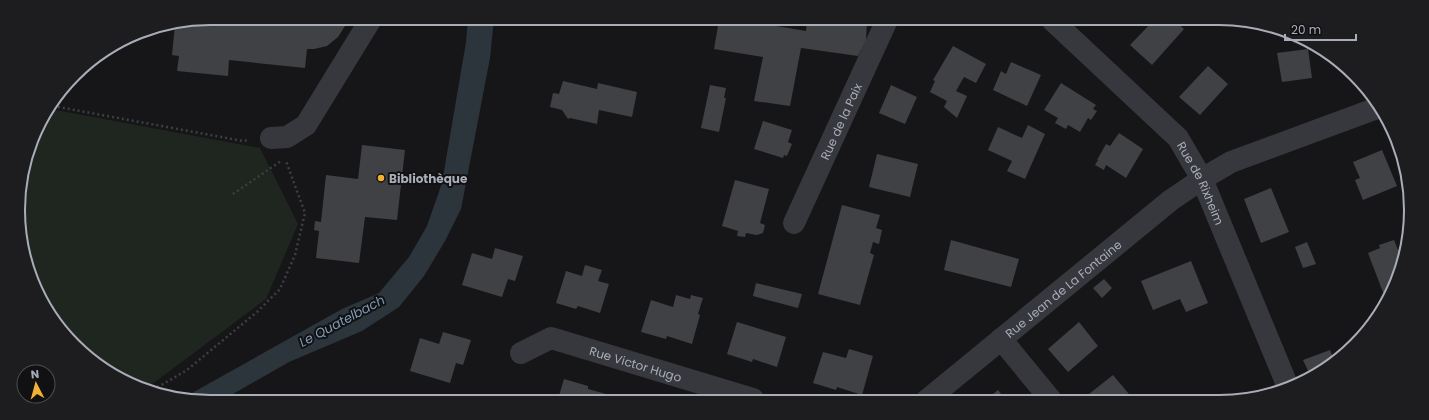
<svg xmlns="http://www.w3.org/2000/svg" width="1429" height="420" viewBox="0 0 1429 420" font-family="Poppins,sans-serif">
  <rect width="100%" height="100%" fill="#161618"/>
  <path fill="#1e261f" d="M 50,109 L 260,148 L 298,224 L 266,299 L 147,388 L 104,370 L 58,327 L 25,260 L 18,197 L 38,125 Z"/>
  <path fill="#2c353c" d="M 468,19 L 494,19 L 490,58 L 461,209 L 445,241 L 424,276 L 399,307 L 362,331 L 289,362 L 226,398 L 183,398 L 342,309 L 379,293 L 409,257 L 427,226 L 442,183 L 466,42 Z"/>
  <path fill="#404145" d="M 210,18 L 275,18 L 299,21 L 300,18 L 331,18 L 327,24 L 345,26 L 338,37 L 327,46 L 314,49 L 307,49 L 305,68 L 229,60 L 228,76 L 177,71 L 179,56 L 172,55 L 175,25 Z
    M 719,20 L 742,20 L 806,31 L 807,20 L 867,20 L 866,41 L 858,56 L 801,48 L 790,106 L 754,101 L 763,57 L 714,49 Z
    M 1153,21 L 1175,21 L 1184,29 L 1152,65 L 1130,45 Z
    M 1242,22 L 1255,22 L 1244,26 Z
    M 953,46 L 986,64 L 976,83 L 964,77 L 956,91 L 967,96 L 957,118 L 944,107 L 947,101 L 930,92 L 935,81 L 933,80 Z
    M 1308,49 L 1312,78 L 1282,82 L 1277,53 Z
    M 1011,62 L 1041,75 L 1027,106 L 993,90 L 1001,71 L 1006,74 Z
    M 1208,66 L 1228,84 L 1200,115 L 1179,97 Z
    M 563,81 L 597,89 L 598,83 L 637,92 L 632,117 L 599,110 L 597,124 L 570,118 L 568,119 L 562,110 L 550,107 L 553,93 L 559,94 Z
    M 1061,83 L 1096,105 L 1093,109 L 1097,111 L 1091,120 L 1088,118 L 1080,132 L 1068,125 L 1066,129 L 1055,123 L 1058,118 L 1044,110 Z
    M 710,85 L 726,88 L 724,98 L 726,98 L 719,132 L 701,128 Z
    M 891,85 L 917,97 L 905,124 L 879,113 Z
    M 763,121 L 792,130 L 788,142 L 792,144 L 787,156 L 784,155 L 783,158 L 754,149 Z
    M 1028,125 L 1045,134 L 1025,179 L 1007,171 L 1012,161 L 988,150 L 998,127 L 1022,138 Z
    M 1119,133 L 1143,149 L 1126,178 L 1106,165 L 1104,170 L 1095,165 L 1098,160 L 1097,160 L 1106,144 L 1110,146 Z
    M 362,145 L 405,150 L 397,220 L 365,217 L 359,263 L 316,258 L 319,231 L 314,230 L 315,221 L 321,222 L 326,175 L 358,179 Z
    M 1382,150 L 1397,186 L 1363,200 L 1355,180 L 1360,178 L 1353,162 Z
    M 877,154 L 918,164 L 910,197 L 869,187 Z
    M 735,180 L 769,189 L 760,223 L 765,225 L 763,233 L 757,235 L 746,233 L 745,237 L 737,236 L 738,231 L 722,226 Z
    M 1271,188 L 1289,232 L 1261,243 L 1244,199 Z
    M 842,205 L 880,215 L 876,228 L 882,230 L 879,244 L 873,242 L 870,253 L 874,255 L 860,305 L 818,294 Z
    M 951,240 L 1019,259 L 1011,287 L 944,270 Z
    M 1394,240 L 1398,250 L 1407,245 L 1407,247 L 1392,291 L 1384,295 L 1368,253 L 1380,248 L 1379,245 Z
    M 1307,242 L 1316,264 L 1303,268 L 1295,247 Z
    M 495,248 L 523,256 L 515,281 L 508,279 L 502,297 L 462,285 L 472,253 L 492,259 Z
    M 1191,261 L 1208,303 L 1186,312 L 1180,299 L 1153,310 L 1141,281 Z
    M 585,265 L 602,270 L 598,281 L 609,284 L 600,313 L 578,306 L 576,309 L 556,303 L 566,271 L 582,276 Z
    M 1104,279 L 1112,288 L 1102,298 L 1093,288 Z
    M 756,283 L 802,294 L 798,308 L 753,296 Z
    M 676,295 L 690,299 L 691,295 L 703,298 L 698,314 L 700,315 L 692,344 L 667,336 L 666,339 L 641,332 L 651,300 L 673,307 Z
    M 737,322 L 786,337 L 777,367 L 753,359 L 752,362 L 727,354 Z
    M 1079,322 L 1098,346 L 1068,372 L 1048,349 Z
    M 443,332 L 471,340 L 463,365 L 456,363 L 450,383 L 410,371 L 420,338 L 439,344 Z
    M 849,349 L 873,356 L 862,395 L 837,387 L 836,390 L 813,383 L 823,352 L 846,358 Z
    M 1330,350 L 1334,360 L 1311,377 L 1303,360 Z
    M 1113,375 L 1134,400 L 1094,400 L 1089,394 Z
    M 564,379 L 588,386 L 588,389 L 613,396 L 612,399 L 558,399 Z
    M 998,390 L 1006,400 L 985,400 L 988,398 Z"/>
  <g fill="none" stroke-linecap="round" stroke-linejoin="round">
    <path stroke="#3d3f44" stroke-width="2.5" stroke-dasharray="2 3" stroke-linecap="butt" d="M 53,106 L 243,141 L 249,140
      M 233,194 L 281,161
      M 153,390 L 187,370 L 257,312 L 280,289 L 295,255 L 305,213 L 286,161"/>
    <g stroke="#37383d" stroke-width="22">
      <path id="s1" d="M 1053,21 L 1178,138 L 1202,179 L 1288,387"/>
      <path d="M 271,138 L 287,137 L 306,125 L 371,19"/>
      <path id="s2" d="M 794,223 L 887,20"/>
      <path d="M 1001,339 L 1051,400"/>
      <path id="s3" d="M 521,353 L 551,338 L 753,399"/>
      <path id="s4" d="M 927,400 L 1171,200 L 1202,179 L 1231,162 L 1380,107"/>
    </g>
  </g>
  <circle fill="#f2b134" stroke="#111113" stroke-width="1.5" cx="381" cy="178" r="4"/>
  <g text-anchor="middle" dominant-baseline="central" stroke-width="4" stroke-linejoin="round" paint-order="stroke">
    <g font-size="12" fill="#a8adb8" stroke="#111113">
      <text stroke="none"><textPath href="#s2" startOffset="112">Rue de la Paix</textPath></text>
      <text stroke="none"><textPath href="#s1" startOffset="222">Rue de Rixheim</textPath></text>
      <text stroke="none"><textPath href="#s4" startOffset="176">Rue Jean de La Fontaine</textPath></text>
      <text stroke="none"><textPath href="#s3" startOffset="122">Rue Victor Hugo</textPath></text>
    </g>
    <g font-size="12" font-weight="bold" fill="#a8adb8" stroke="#111113" text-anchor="start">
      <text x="389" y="178">Bibliothèque</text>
    </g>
    <g font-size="13" font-style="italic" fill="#7f9bb3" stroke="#111113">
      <text transform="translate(342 321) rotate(-28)">Le Quatelbach</text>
    </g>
  </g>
  <path d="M0 0H1429V420H0ZM210 25H1219A185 185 0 0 1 1404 210V210A185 185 0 0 1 1219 395H210A185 185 0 0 1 25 210V210A185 185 0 0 1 210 25Z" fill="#1d1d20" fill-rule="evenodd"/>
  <path fill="none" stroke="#a8adb8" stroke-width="2" d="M210 25H1219A185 185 0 0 1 1404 210V210A185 185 0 0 1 1219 395H210A185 185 0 0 1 25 210V210A185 185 0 0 1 210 25Z"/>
  <g transform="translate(36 384) rotate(354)"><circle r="19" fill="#111113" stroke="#4d4f55"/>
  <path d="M0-3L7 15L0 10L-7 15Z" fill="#f2b134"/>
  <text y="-6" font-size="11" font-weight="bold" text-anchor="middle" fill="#a8adb8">N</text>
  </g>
  <path d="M1285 34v6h71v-6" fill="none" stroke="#a8adb8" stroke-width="2"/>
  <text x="1291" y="34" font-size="12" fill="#a8adb8" stroke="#111113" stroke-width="3" paint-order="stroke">20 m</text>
</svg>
